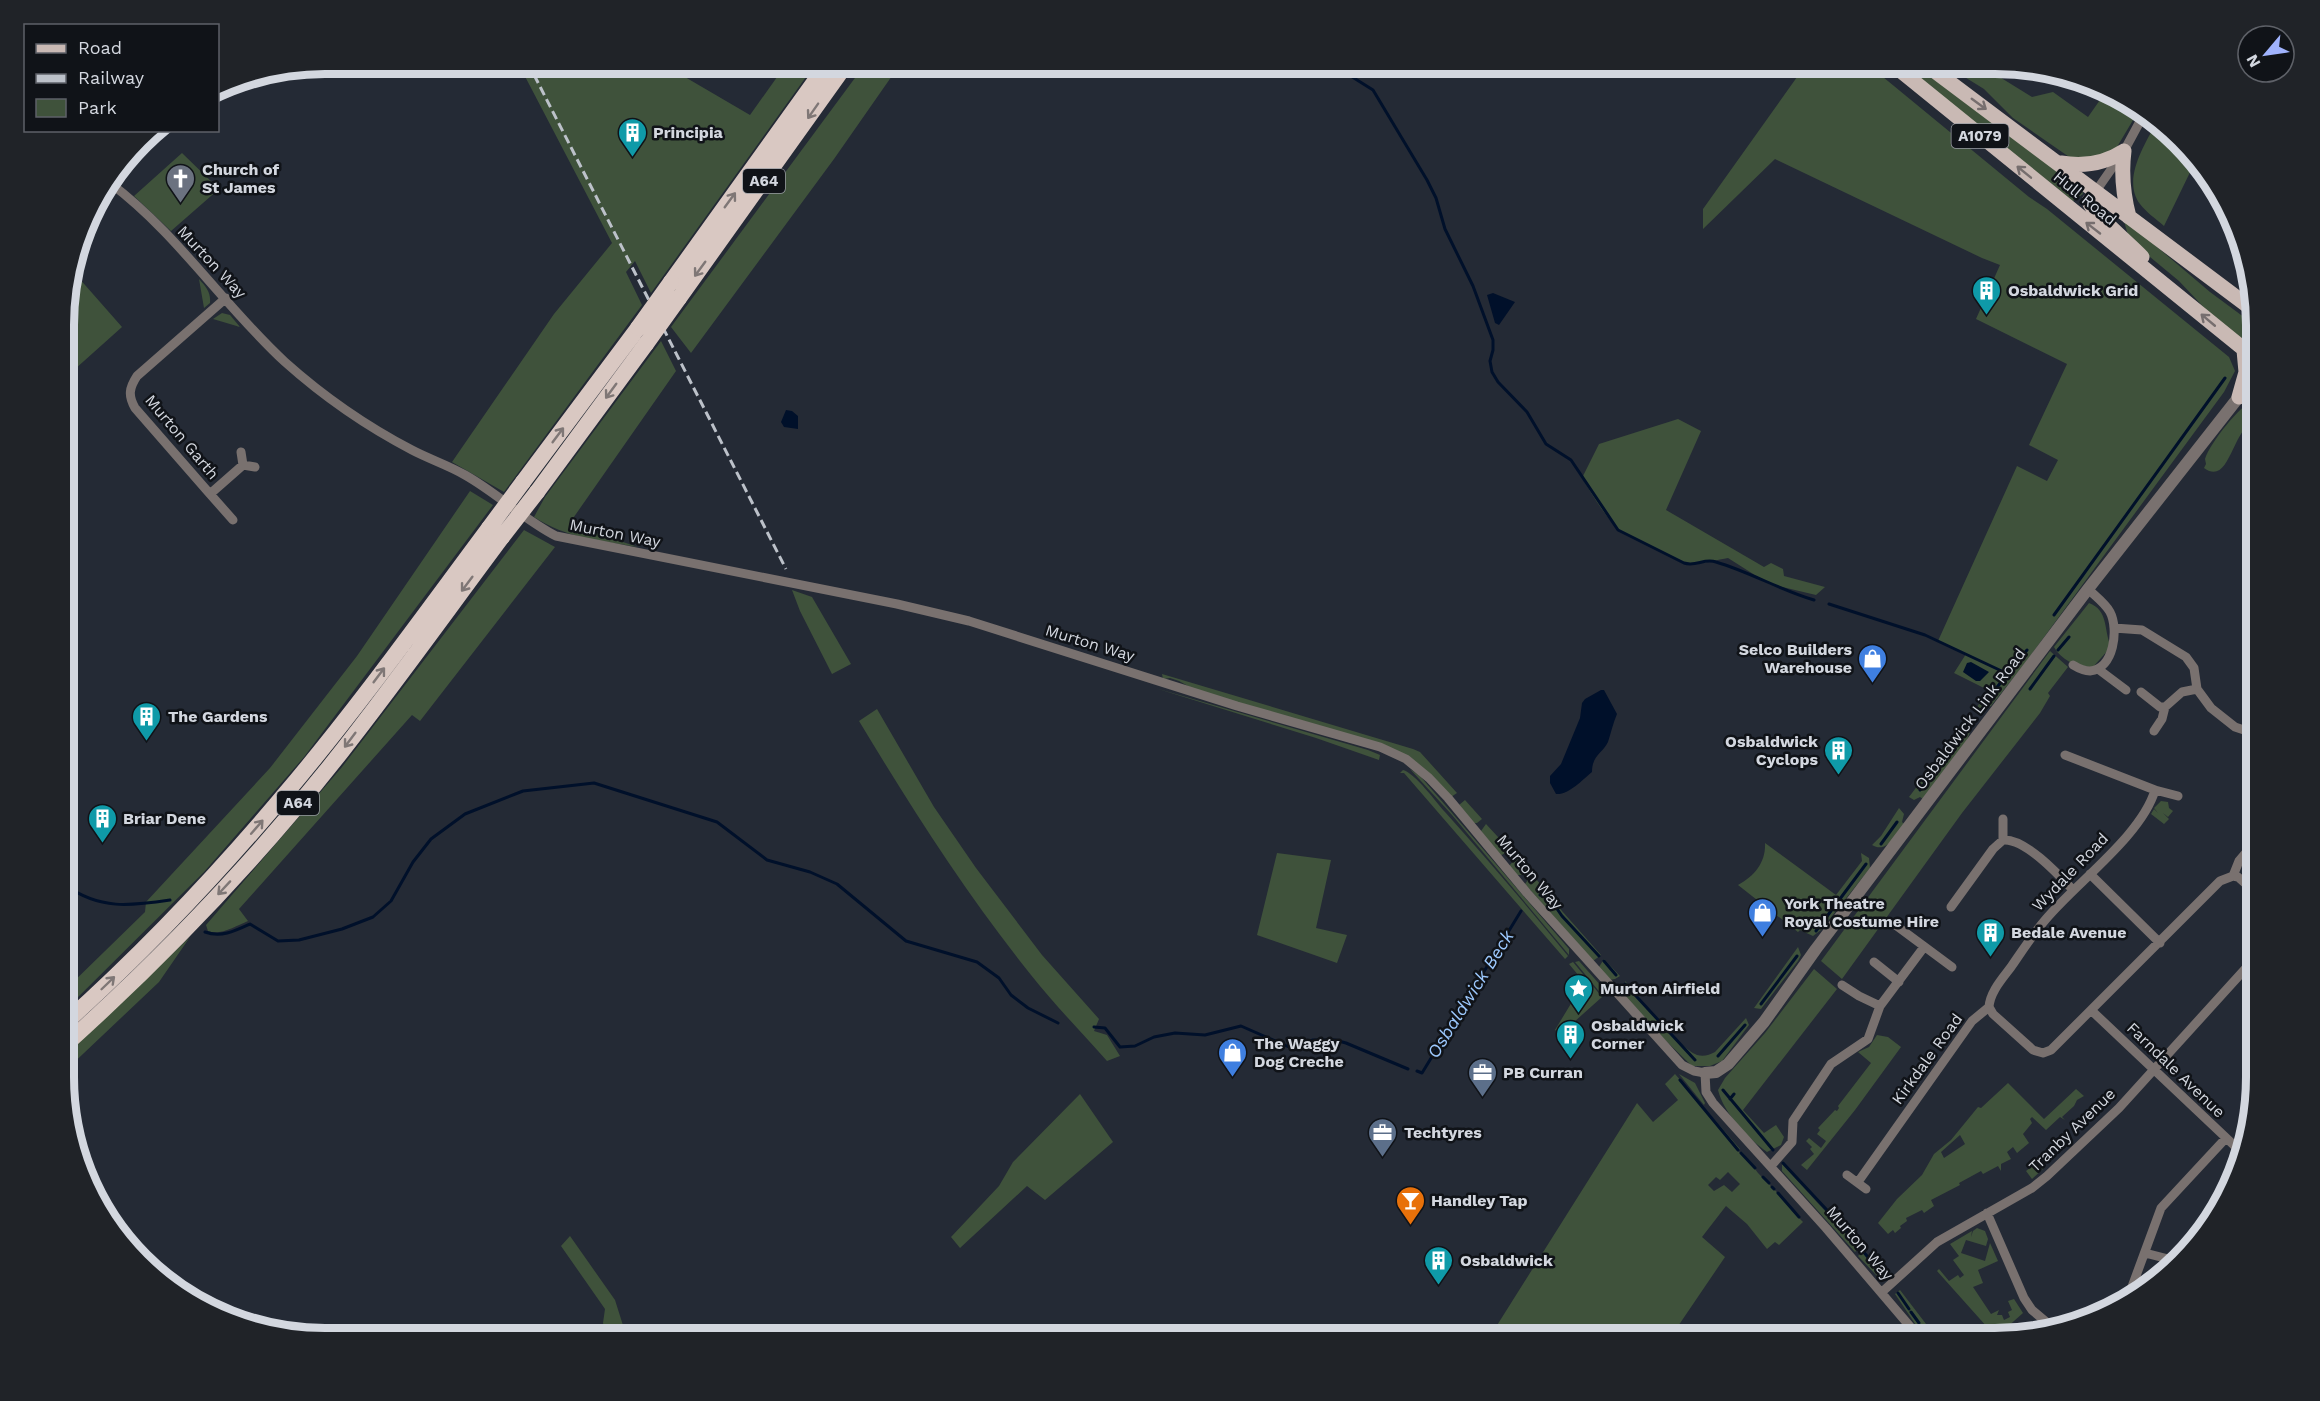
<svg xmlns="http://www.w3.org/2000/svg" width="2320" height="1401" viewBox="0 0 2320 1401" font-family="'Work Sans',sans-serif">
  <rect width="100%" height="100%" fill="#242a35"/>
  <path fill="#3f523b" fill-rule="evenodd" d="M 518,63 L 661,63 L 750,115 L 787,63 L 816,63 L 651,293 L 635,261 L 626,272 L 642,305 L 504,492 L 452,462 L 554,314 L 612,243 Z
    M 866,63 L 901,63 L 834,159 L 691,353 L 671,327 Z
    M 1807,63 L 1866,63 L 2029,197 L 2047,209 L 2229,357 L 2235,371 L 2224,392 L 2022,667 L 1991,706 L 1982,709 L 1977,707 L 1988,690 L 1954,673 L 1966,654 L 1938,641 L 2017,466 L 2047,481 L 2058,460 L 2029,445 L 2067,364 L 1976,319 L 2000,265 L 1982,258 L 1775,159 L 1703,229 L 1703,209 Z
    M 1899,63 L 1915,63 L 2082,190 L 2083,194 L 2073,201 Z
    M 1942,63 L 1977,63 L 2032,97 L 2053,92 L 2088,117 L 2107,90 L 2127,98 L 2139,110 L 2117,147 L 2104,157 L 2075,161 L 2013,118 L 1984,89 Z
    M 2155,125 L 2195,162 L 2164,226 C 2156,219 2146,212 2140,204 C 2122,180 2144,146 2155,125 Z
    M 182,153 L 219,189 L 171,231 L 134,196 Z
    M 2123,218 L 2210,292 L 2256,326 L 2256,346 L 2252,347 L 2213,317 L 2179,281 L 2144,252 L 2128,235 Z
    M 78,277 L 122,327 L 65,378 L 65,291 Z
    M 199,279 C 206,287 211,292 210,303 L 204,308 Z
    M 222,313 L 230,315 L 240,327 L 213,319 Z
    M 661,341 L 676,371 L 569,524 L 638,547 C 601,541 566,538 534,517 L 545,497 Z
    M 2256,398 L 2256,419 C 2231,430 2230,487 2204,468 L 2206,464 L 2205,459 C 2210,443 2240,405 2256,398 Z
    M 1678,419 L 1701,431 L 1666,510 L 1764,567 L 1771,563 L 1783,569 L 1784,576 L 1825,587 L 1816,595 L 1769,584 L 1728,558 C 1717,560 1693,566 1684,563 L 1626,535 C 1607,521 1595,499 1582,478 L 1599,444 Z
    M 2256,434 L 2256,451 L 2244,462 L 2242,459 L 2248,444 Z
    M 470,491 L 493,505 L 304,757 L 204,872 L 65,1010 L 65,990 L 145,912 L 146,902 L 270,768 L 357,656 Z
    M 524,530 L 555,547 L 420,721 L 412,715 L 239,909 L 248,921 C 236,926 220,936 208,931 L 206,925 L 342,767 Z
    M 792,590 L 812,597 L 851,664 L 832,674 L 800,611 Z
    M 2089,603 C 2108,610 2104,629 2110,644 L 2109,649 L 2093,667 C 2078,668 2061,660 2054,647 Z
    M 2050,651 L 2068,667 L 2048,693 L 2050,696 L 2040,713 L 1962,813 L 1842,979 L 1821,961 Z
    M 1162,674 L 1413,749 L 1420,752 L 1457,793 L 1451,797 L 1411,759 L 1195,690 L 1179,681 L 1170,678 L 1163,679 Z
    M 1155,688 L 1368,750 L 1380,755 L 1379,760 L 1316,738 Z
    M 877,709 L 934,807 L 976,868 L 1042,955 L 1099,1019 L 1094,1031 L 1107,1035 L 1120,1056 L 1107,1061 C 1082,1033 1055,1005 1031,975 C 967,895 912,809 859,721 Z
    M 1968,719 L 1972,727 L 1967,740 L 1923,799 L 1920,797 L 1914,800 L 1909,797 Z
    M 1410,769 L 1420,776 L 1446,806 L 1569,949 L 1569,955 L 1452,815 Z
    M 1403,770 C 1415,773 1436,802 1445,812 C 1487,859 1528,907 1568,956 L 1565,959 L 1404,773 L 1400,773 Z
    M 1465,800 L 1482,819 L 1477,823 L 1474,823 L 1459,805 Z
    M 2161,801 L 2168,802 L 2169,808 L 2173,811 L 2168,817 L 2163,813 L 2169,819 L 2164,824 L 2151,814 L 2154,809 L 2158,813 L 2154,808 Z
    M 1899,808 L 1904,814 L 1902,822 L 1904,824 C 1895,835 1887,854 1872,845 L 1881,836 Z
    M 1486,824 L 1510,850 L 1500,856 L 1481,831 Z
    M 1765,843 L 1836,895 L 1862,861 L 1861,853 L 1869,858 L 1870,868 L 1821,930 L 1813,936 L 1800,930 L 1798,932 L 1738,885 C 1755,876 1766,862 1765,843 Z
    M 1277,853 L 1331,860 L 1316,928 L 1347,935 L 1337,963 L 1257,935 Z
    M 1517,857 L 1529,871 L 1525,875 L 1516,875 L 1509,866 Z
    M 1532,874 L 1562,911 L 1601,955 L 1593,961 L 1525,884 Z
    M 190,937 L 159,982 L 65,1071 L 65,1054 Z
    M 1798,947 L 1801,955 L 1798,961 L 1761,1009 L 1754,1008 Z
    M 1604,959 L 1620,976 L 1615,979 L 1609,980 L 1599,967 Z
    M 1579,961 L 1602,987 L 1602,995 L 1575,962 Z
    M 1573,962 L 1602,997 L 1564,1031 L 1558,1032 L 1555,1030 L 1584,982 L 1569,964 Z
    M 1814,969 L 1837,989 L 1743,1110 L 1764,1133 L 1776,1125 L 1784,1137 L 1781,1145 L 1767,1152 C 1748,1138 1724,1114 1718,1090 L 1725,1078 L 1765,1033 Z
    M 1625,981 C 1640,998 1679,1048 1697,1055 C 1704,1057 1709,1055 1715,1052 L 1746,1018 L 1749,1025 L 1722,1061 L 1710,1066 L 1692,1066 L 1661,1036 L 1625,996 Z
    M 1877,1035 L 1888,1037 L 1901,1047 L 1855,1110 L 1807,1170 L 1801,1165 L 1814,1154 L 1810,1149 L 1812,1147 L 1806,1141 L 1809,1138 L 1821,1148 L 1826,1141 L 1817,1134 L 1820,1130 L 1818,1128 L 1835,1110 L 1837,1111 L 1839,1108 L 1838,1106 L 1871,1063 L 1858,1052 L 1869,1047 Z
    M 1675,1074 L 1740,1149 L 1738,1151 L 1740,1153 L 1742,1152 L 1756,1168 L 1755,1169 L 1758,1173 L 1800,1216 L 1799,1218 L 1803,1222 L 1779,1245 L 1775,1242 L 1767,1249 L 1747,1224 L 1726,1206 L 1702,1237 L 1725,1257 L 1670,1338 L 1489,1338 L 1637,1103 L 1653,1122 L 1678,1100 L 1665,1084 ZM 1728,1172 L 1740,1184 L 1732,1192 L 1724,1185 L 1714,1191 L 1708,1185 L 1716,1177 L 1720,1180 Z
    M 1679,1074 L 1695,1083 L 1705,1103 L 1704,1105 Z
    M 2008,1083 L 2044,1119 L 2076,1089 L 2084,1096 L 2077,1100 L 2074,1106 L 2062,1117 L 2065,1120 L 2060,1117 L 2046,1130 L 2032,1117 L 2030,1119 L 2032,1123 L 2023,1134 L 2029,1143 L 2017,1153 L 2013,1147 L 2007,1152 L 2011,1159 L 2001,1164 L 2001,1171 L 1998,1166 L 1983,1174 L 1981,1171 L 1959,1183 L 1960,1185 L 1931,1200 L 1934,1206 L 1924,1213 L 1922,1210 L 1906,1218 L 1907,1221 L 1900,1226 L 1901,1228 L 1895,1233 L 1893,1230 L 1888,1234 L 1878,1223 L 1897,1199 L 1922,1175 L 1934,1154 L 1951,1140 L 1978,1107 L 1981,1108 ZM 1960,1135 L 1965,1144 L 1944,1158 L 1941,1152 Z
    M 1080,1094 L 1113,1142 L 1045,1200 L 1027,1186 L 960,1248 L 951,1237 L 999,1186 L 1013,1162 Z
    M 2039,1161 L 2044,1168 L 2032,1179 L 2026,1171 Z
    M 1782,1164 L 1859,1248 L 1855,1252 L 1782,1171 Z
    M 1977,1228 L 1985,1231 L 1988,1239 L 1986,1246 L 1966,1240 L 1961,1253 L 1985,1261 L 1990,1243 L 1998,1261 L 1978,1270 L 1983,1283 L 1973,1287 L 1991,1314 L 1999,1310 L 1997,1315 L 2002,1315 L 2004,1320 L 2010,1317 L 2008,1312 L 2012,1310 L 2008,1301 L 2014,1299 L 2023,1313 L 1996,1337 L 1937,1271 L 1939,1269 L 1949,1281 L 1958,1275 L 1960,1278 L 1964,1275 L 1953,1260 L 1959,1256 L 1950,1244 L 1972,1231 L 1971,1237 L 1973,1231 Z
    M 570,1236 L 615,1300 L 627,1338 L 608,1338 L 603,1323 L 605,1309 L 561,1246 Z
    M 1862,1252 L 1881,1274 L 1877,1276 L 1858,1256 Z
    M 1900,1290 L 1936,1337 L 1924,1337 L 1895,1294 Z"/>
  <path fill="#00102a" d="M 1493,293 L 1515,302 L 1499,325 L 1495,323 L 1487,295 Z
    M 786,410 L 792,411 L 798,416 L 798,429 L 784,427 L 781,422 Z
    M 1971,662 L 1989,672 L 1980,681 L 1976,681 L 1963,672 L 1967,663 Z
    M 1601,690 L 1604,690 L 1617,714 C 1613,723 1611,733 1608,742 C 1603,753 1592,755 1592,772 C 1582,780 1569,795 1556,794 L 1550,783 L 1550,776 L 1561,764 L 1580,718 L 1582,703 L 1585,699 Z"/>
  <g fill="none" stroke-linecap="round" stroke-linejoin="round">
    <path stroke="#00102a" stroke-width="3" d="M 1330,63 L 1373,90 L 1427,180 L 1436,198 L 1445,229 L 1473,286 L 1493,340 L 1493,350 L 1490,361 L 1492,372 L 1498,382 L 1527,412 L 1546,444 L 1571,460 L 1618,530 L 1684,563 C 1696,567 1704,558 1716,562 C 1750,572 1780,590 1814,600
      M 1829,604 L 1925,635 L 2008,674
      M 2054,615 L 2225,378
      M 2058,650 L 2069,637
      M 2030,689 L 2054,656
      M 1985,702 L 2027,650
      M 1920,790 L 1966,727
      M 1881,844 L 1897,822
      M 65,885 C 100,910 130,906 170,900
      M 1540,895 L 1546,893 L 1562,916 L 1599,956
      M 1816,931 L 1866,864
      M 205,932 C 221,938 235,931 250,924 L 278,941 L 299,940 L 342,929 L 373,917 L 391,901 L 413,862 L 431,839 L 465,814 L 523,791 L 594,783 L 717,822 L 767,860 L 810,872 L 837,884 L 906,941 L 977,962 L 999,978 L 1011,995 L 1028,1008 L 1058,1023
      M 1604,961 L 1616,975
      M 1625,984 L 1695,1060
      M 1761,1004 L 1797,956
      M 1094,1027 L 1105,1028 L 1120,1047 L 1135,1046 L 1154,1037 L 1175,1033 L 1205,1035 L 1241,1026 L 1289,1047 L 1313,1040 L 1335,1040 L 1346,1043 L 1408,1069
      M 1718,1056 L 1745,1025
      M 1417,1071 L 1422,1073 L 1521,911
      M 1680,1080 L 1738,1150
      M 1723,1090 L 1773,1150
      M 1730,1099 L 1734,1094
      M 1741,1153 L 1755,1168
      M 1783,1163 L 1840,1224 L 1883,1275
      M 1763,1177 L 1769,1183
      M 1772,1187 L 1774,1189
      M 1778,1193 L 1799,1217
      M 1898,1293 L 1909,1309
      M 1911,1312 L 1919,1323
      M 1922,1327 L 1925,1331
      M 1928,1335 L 1929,1337"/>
    <path stroke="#79716f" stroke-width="9" d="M 110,183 C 177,233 223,305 285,362 C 323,396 366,426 412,450 C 429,459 448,465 465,475 C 497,493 523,519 556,536 L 897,604 L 969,621 L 1237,706 L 1380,747 L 1406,759 L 1429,778 L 1448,798 L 1527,893 L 1682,1065 L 1694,1071 L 1705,1073 L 1706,1092 L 1713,1103 L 1826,1228 L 1919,1337
      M 2096,191 L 2124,151 L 2144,114
      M 226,298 L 137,376 C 129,388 128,396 135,408 L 210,494 L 243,465 L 255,467
      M 241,452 L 243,465
      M 210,494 L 233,520
      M 2114,628 L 2142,630 L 2186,657 L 2194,668 L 2197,689 L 2211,708 L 2235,727 L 2256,734
      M 2073,665 C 2078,668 2084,671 2090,671 C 2114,669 2119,629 2110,612 C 2105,603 2095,596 2088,589
      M 2098,669 L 2126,690
      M 2141,692 L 2160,707 L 2165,707 L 2182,692 L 2197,689
      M 2154,731 L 2162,719 L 2165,707
      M 2155,790 L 2178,796
      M 2003,840 L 2003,819
      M 2090,874 L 2160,943
      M 2233,876 L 2239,861 L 2256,841
      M 2233,876 L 2238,877 L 2256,893
      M 1951,907 L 1993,849 L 2003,840 C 2025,838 2059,875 2073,890
      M 1894,924 L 1952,967
      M 1874,962 L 1899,982
      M 1842,985 L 1859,996 L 1880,1006
      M 1989,1007 C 1990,992 2002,979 2011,967 C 2022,951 2033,934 2046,919 C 2077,882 2142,835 2155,790 L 2065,755
      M 1989,1007 L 1993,1014 L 2033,1050 L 2043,1053 L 2051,1050 L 2220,881 L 2233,876
      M 2092,1011 L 2239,1150
      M 1771,1166 L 1792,1142 L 1793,1121 L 1831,1064 L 1868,1039 L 1880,1006 L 1924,947
      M 1847,1175 L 1866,1189
      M 1858,1182 L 1972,1021 L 1989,1007
      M 1987,1213 L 2024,1298 L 2032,1310 L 2051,1326
      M 2145,1253 L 2180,1262
      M 1882,1292 L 1937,1242 L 2032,1188 L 2047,1176 L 2119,1108 L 2256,957
      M 2126,1303 L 2161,1208 L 2226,1138"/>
    <path stroke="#79716f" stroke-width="12" d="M 1705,1073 L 1716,1072 L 1728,1064 L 1764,1022 L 1816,949 L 2088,589 L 2256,375"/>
    <path stroke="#c9b9b4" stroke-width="15" d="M 1891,63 L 2256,359
      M 1924,63 L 2256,312
      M 2124,151 C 2121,174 2123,194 2129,217
      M 2061,163 C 2084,167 2104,164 2124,151
      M 2089,201 C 2090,211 2132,246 2142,257
      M 2239,397 L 2246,372 L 2244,350"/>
    <path stroke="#d9c8c2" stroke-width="16" d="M 671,282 L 828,63
      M 679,298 L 847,63
      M 523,482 L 638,328
      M 537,492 L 646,344
      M 65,1023 C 144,952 217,875 285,794 C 357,709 422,618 489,528
      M 65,1045 C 165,955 259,857 342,751 C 397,681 449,608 502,537"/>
    <path stroke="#bcc1c9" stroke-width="3" stroke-dasharray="9 4.5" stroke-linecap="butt" d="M 528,63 L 786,569"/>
    <path stroke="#d9c8c2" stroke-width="16" d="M 638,328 L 671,282
      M 646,344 L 679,298
      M 489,528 L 523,482
      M 502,537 L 537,492"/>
  </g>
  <defs><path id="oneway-shaft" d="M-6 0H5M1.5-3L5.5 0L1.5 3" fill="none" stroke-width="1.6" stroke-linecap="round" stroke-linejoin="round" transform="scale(1.5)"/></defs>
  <g stroke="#766e6e">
    <use href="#oneway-shaft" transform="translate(1979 104) rotate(36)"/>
    <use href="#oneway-shaft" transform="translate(2024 172) rotate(-141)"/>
    <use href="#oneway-shaft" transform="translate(2093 228) rotate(-142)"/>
    <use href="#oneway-shaft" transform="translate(2208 320) rotate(-140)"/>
  </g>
  <g stroke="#7f7776">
    <use href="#oneway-shaft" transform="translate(813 111) rotate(125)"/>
    <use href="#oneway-shaft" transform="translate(730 200) rotate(-54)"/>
    <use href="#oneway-shaft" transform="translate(700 269) rotate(126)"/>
    <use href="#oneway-shaft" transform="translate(611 391) rotate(126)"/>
    <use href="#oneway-shaft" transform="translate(558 435) rotate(-53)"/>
    <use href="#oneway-shaft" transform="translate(467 584) rotate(127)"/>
    <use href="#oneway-shaft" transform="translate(379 675) rotate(-53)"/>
    <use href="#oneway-shaft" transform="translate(350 740) rotate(127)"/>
    <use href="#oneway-shaft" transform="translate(257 827) rotate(-49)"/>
    <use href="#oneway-shaft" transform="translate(224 888) rotate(133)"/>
    <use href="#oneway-shaft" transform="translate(108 983) rotate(-44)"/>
  </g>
  <defs>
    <symbol id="building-pin" viewBox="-11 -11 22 30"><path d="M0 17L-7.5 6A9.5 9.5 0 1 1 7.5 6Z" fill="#0f9aa8" stroke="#101318"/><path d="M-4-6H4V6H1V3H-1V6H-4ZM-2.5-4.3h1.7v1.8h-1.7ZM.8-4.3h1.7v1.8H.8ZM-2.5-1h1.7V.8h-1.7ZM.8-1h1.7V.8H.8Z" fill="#fff"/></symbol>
    <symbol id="church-pin" viewBox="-11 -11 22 30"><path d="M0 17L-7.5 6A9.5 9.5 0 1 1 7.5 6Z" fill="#6b7280" stroke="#101318"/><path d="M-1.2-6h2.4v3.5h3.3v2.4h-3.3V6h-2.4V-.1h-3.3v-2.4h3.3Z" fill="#fff"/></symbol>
    <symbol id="shop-pin" viewBox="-11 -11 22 30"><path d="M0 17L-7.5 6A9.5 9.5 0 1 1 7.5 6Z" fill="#3f7fe0" stroke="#101318"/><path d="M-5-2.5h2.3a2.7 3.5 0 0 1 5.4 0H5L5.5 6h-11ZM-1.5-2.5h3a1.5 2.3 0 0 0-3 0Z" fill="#fff"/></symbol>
    <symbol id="sight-pin" viewBox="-11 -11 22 30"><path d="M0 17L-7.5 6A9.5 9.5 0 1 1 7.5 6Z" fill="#0f9aa8" stroke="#101318"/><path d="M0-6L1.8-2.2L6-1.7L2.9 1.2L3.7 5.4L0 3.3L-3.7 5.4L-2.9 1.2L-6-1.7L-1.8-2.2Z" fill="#fff"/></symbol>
    <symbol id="office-pin" viewBox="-11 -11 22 30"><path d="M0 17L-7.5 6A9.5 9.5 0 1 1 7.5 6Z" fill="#5c6f8a" stroke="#101318"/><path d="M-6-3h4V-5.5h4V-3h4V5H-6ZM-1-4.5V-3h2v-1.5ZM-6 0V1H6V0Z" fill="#fff"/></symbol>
    <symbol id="bar-pin" viewBox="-11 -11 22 30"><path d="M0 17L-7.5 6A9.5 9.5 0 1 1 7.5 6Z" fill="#e8710a" stroke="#101318"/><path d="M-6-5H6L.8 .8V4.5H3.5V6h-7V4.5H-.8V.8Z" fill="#fff"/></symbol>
  </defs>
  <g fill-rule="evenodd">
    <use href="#building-pin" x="616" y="116" width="33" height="45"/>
    <use href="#church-pin" x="164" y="162" width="33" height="45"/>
    <use href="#building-pin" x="1970" y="274" width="33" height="45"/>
    <use href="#shop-pin" x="1856" y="642" width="33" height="45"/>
    <use href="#building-pin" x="130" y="700" width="33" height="45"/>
    <use href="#building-pin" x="1822" y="734" width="33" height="45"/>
    <use href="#building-pin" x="86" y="802" width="33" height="45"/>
    <use href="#shop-pin" x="1746" y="896" width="33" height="45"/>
    <use href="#building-pin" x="1974" y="916" width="33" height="45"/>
    <use href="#sight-pin" x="1562" y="972" width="33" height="45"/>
    <use href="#building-pin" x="1554" y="1018" width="33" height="45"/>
    <use href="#shop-pin" x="1216" y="1036" width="33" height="45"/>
    <use href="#office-pin" x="1466" y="1056" width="33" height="45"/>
    <use href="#office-pin" x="1366" y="1116" width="33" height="45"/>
    <use href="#bar-pin" x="1394" y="1184" width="33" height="45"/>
    <use href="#building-pin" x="1422" y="1244" width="33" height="45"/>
  </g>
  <g text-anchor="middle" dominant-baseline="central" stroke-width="5" stroke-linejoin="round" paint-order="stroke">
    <g fill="#101318" stroke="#989ca3" stroke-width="1.5">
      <rect x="1951.5" y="124" width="57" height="24" rx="4.5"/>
      <rect x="743" y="169" width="42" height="24" rx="4.5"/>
      <rect x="277" y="791" width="42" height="24" rx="4.5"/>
    </g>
    <g font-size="15" font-weight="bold" fill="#d3d7df">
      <text x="1980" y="136">A1079</text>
      <text x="764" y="181">A64</text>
      <text x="298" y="803">A64</text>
    </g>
    <g font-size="16" font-weight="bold" fill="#d3d7df" stroke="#101318" text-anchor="start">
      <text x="653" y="132">Principia</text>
      <text x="202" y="169">Church of<tspan x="202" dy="18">St James</tspan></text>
      <text x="2008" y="290">Osbaldwick Grid</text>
      <text x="1852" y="649" text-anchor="end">Selco Builders<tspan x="1852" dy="18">Warehouse</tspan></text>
      <text x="168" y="716">The Gardens</text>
      <text x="1818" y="741" text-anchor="end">Osbaldwick<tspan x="1818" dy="18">Cyclops</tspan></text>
      <text x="123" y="818">Briar Dene</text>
      <text x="1784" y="903">York Theatre<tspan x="1784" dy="18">Royal Costume Hire</tspan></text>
      <text x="2011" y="932">Bedale Avenue</text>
      <text x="1600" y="988">Murton Airfield</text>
      <text x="1591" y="1025">Osbaldwick<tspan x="1591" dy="18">Corner</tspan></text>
      <text x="1254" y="1043">The Waggy<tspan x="1254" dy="18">Dog Creche</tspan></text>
      <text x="1503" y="1072">PB Curran</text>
      <text x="1404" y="1132">Techtyres</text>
      <text x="1431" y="1200">Handley Tap</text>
      <text x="1460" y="1260">Osbaldwick</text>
    </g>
    <g font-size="16" fill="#d3d7df" stroke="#101318">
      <text transform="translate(2085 198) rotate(39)">Hull Road</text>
      <text transform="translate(212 262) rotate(47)">Murton Way</text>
      <text transform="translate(182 437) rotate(50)">Murton Garth</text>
      <text transform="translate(615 533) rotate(11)">Murton Way</text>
      <text transform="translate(1090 643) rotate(17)">Murton Way</text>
      <text transform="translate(1970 719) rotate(-53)">Osbaldwick Link Road</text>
      <text transform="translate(1530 872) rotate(50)">Murton Way</text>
      <text transform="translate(2070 872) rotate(-46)">Wydale Road</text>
      <text transform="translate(1927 1059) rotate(-54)">Kirkdale Road</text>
      <text transform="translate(2176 1070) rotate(44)">Farndale Avenue</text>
      <text transform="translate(2072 1130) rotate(-44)">Tranby Avenue</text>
      <text transform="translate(1860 1243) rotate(49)">Murton Way</text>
    </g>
    <g font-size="18" font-style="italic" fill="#9cc8fd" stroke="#101318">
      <text transform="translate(1470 994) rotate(-58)">Osbaldwick Beck</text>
    </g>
  </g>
  <path d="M0 0H2320V1401H0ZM325 74H1995A251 251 0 0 1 2246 325V1077A251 251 0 0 1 1995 1328H325A251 251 0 0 1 74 1077V325A251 251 0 0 1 325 74Z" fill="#202328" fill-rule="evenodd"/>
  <path fill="none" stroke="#d3d7df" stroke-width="8" d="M325 74H1995A251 251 0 0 1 2246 325V1077A251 251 0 0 1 1995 1328H325A251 251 0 0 1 74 1077V325A251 251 0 0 1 325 74Z"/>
  <rect x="24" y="24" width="195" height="108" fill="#101318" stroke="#5e6168" stroke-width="1.5"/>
  <rect x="36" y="44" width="30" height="9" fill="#c9b9b4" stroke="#5e6168" stroke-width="1.5"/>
  <text x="78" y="54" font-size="18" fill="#d3d7df">Road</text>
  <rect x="36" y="74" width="30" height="9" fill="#bcc1c9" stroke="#5e6168" stroke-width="1.5"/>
  <text x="78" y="84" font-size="18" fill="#d3d7df">Railway</text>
  <rect x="36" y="99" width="30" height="18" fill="#3f523b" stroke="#5e6168" stroke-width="1.5"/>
  <text x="78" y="114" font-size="18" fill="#d3d7df">Park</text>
  <g transform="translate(2266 54) rotate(241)"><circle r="28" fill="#101318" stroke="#5e6168" stroke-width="1.5"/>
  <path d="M0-4.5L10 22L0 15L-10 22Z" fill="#a0b3fd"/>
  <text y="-9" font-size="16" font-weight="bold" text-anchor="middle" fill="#d3d7df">N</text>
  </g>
</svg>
